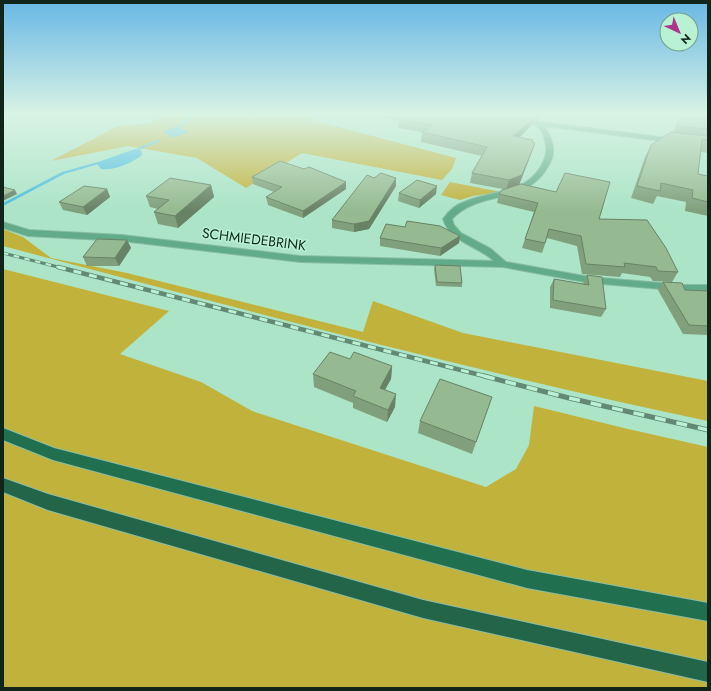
<svg xmlns="http://www.w3.org/2000/svg" width="711" height="691" viewBox="0 0 711 691" font-family="Jost,sans-serif">
  <rect width="100%" height="100%" fill="#abe4c6"/>
  <path fill="#c1b23c" d="M 165,114 L 318,114 L 312,120 L 456,158 L 452,169 L 442,180 L 302,153 L 246,188 L 197,158 L 128,146 L 51,161 L 118,126 L 150,123 Z
    M 450,182 L 501,192 L 473,196 L 460,200 L 441,195 Z
    M 3,229 L 23,237 L 51,258 L 127,273 L 363,332 L 373,301 L 463,333 L 708,381 L 708,421 C 471,371 237,308 3,246 Z
    M 3,269 L 169,311 L 120,354 L 201,382 L 252,411 L 486,487 L 516,469 L 529,445 L 534,406 L 628,429 L 708,447 L 708,688 L 3,688 Z"/>
  <path fill="#46bce0" d="M 173,127 L 179,127 L 187,131 L 186,133 C 177,137 171,138 164,133 L 166,130 Z
    M 132,150 L 141,150 L 142,155 C 132,163 114,171 101,169 L 97,164 L 101,161 Z"/>
  <g fill="none" stroke-linecap="round" stroke-linejoin="round">
    <path fill="#46bce0" fill-rule="evenodd" d="M 193,114 L 197,114 L 180,128 L 172,138 L 170,138 L 170,136 L 178,126 Z
      M 158,140 L 161,141 L 131,153 L 128,152 Z
      M 105,160 L 107,161 L 106,162 L 64,174 L 3,206 L 3,203 L 62,172 Z"/>
    <defs>
      <path id="minor" d="M 535,121 L 708,143 L 708,147 L 544,126 C 552,138 557,150 550,163 C 527,208 481,188 452,219 L 454,225 L 461,233 L 491,249 L 506,262 L 590,277 L 685,285 L 708,285 L 708,291 L 685,291 L 590,283 L 503,267 L 300,262 L 122,241 L 28,236 L 3,228 L 3,222 L 29,230 L 122,235 L 300,256 L 494,261 C 478,246 450,242 443,219 C 448,212 455,205 464,202 C 490,190 522,195 540,168 C 543,163 546,157 546,151 C 547,144 543,130 537,126 C 535,124 533,124 532,123 Z"/>
      <path id="trunk" d="M 3,428 L 54,448 L 527,570 L 708,603 L 708,621 L 527,588 L 53,460 L 3,440 Z"/>
      <path id="motorway" d="M 3,478 L 48,494 L 423,600 L 708,662 L 708,682 L 423,618 L 48,510 L 3,492 Z"/>
    </defs>
    <use href="#minor" stroke="#8cbea4" stroke-width="2"/>
    <use href="#trunk" stroke="#8cbea4" stroke-width="2"/>
    <use href="#motorway" stroke="#8cbea4" stroke-width="2"/>
    <use href="#minor" fill="#61ab88" fill-rule="evenodd"/>
    <use href="#trunk" fill="#207050" fill-rule="evenodd"/>
    <use href="#motorway" fill="#236549" fill-rule="evenodd"/>
    <defs>
      <path id="rail-far2" d="M 3,253 L 62,268"/>
      <path id="rail-far1" d="M 58,267 L 488,377"/>
      <path id="rail" d="M 484,376 L 569,398 L 708,430"/>
    </defs>
    <use href="#rail-far2" stroke="#618974" stroke-width="3"/>
    <use href="#rail-far1" stroke="#618974" stroke-width="4.5"/>
    <use href="#rail" stroke="#618974" stroke-width="5"/>
    <use href="#rail-far2" stroke="#b8f1d3" stroke-width="2" stroke-dasharray="5.5" stroke-linecap="butt"/>
    <use href="#rail-far1" stroke="#b8f1d3" stroke-width="3" stroke-dasharray="8" stroke-linecap="butt"/>
    <use href="#rail" stroke="#b8f1d3" stroke-width="3.5" stroke-dasharray="11" stroke-linecap="butt"/>
  </g>
  <path fill="#80a07d" d="M 367,114 L 544,114 L 538,120 L 534,119 L 532,125 L 519,138 L 533,140 L 532,143 L 535,143 L 532,152 L 519,185 L 599,219 L 678,272 L 672,282 L 653,281 L 650,277 L 622,273 L 620,277 L 582,274 L 577,246 L 547,238 L 542,253 L 522,248 L 534,212 L 497,203 L 499,194 L 503,189 L 470,183 L 472,173 L 482,156 L 421,142 L 422,132 L 398,128 L 399,121 Z
    M 682,114 L 708,114 L 708,153 L 701,152 L 698,174 L 708,176 L 708,216 L 685,211 L 686,202 L 657,196 L 653,204 L 631,198 L 645,157 L 651,145 L 673,132 Z
    M 252,177 L 346,189 L 303,218 L 268,205 L 266,197 L 274,192 L 253,184 Z
    M 211,185 L 214,197 L 178,228 L 158,224 L 154,212 L 158,209 L 150,207 L 146,196 Z
    M 396,186 L 369,229 L 354,232 L 332,228 L 332,220 Z
    M 107,189 L 110,197 L 87,215 L 63,210 L 59,202 Z
    M 399,193 L 436,194 L 419,208 L 398,201 Z
    M 380,238 L 459,243 L 440,256 L 380,246 Z
    M 127,240 L 131,248 L 119,266 L 87,266 L 83,257 Z
    M 435,265 L 462,283 L 462,287 L 436,286 L 434,269 Z
    M 587,275 L 606,309 L 601,317 L 550,308 L 550,287 L 554,279 L 583,284 Z
    M 663,282 L 685,290 L 708,291 L 708,335 L 683,334 L 658,290 Z
    M 350,359 L 392,366 L 391,379 L 385,390 L 395,407 L 387,422 L 353,408 L 353,403 L 314,387 L 313,374 Z
    M 492,397 L 472,454 L 418,433 L 420,421 Z"/>
  <path fill="#688266" d="M 539,114 L 544,114 L 538,120 Z
    M 535,117 L 532,125 L 510,146 L 513,136 Z
    M 535,143 L 532,152 L 519,185 L 506,190 L 509,180 Z
    M 396,178 L 396,186 L 369,229 L 354,232 L 354,224 Z
    M 346,182 L 346,189 L 303,218 L 303,211 Z
    M 211,185 L 214,197 L 178,228 L 175,216 Z
    M 437,186 L 436,194 L 419,208 L 420,200 Z
    M 107,189 L 110,197 L 87,215 L 83,207 Z
    M 15,190 L 17,194 L 3,201 L 3,196 Z
    M 460,236 L 459,243 L 440,256 L 441,248 Z
    M 127,240 L 131,248 L 119,266 L 115,258 Z
    M 392,366 L 391,379 L 379,400 L 380,388 Z
    M 396,394 L 395,407 L 387,422 L 388,410 Z"/>
  <path fill="#95ba91" stroke="#688266" d="M 405,114 L 524,114 L 535,117 L 513,136 L 533,140 L 532,142 L 535,143 L 522,175 L 509,180 L 472,173 L 487,147 L 422,132 L 432,125 L 399,119 Z
    M 682,114 L 708,114 L 708,129 L 676,126 Z
    M 671,132 L 708,136 L 708,140 L 702,139 L 698,174 L 708,176 L 708,202 L 692,198 L 693,190 L 661,183 L 660,191 L 637,186 L 651,145 Z
    M 280,161 L 304,169 L 309,167 L 346,182 L 303,211 L 266,197 L 282,187 L 252,177 Z
    M 381,173 L 396,178 L 369,221 L 354,224 L 332,220 L 367,175 L 374,178 Z
    M 565,173 L 610,182 L 599,219 L 647,220 L 666,248 L 678,272 L 658,271 L 656,267 L 624,263 L 625,267 L 586,264 L 581,236 L 549,229 L 545,243 L 525,239 L 538,203 L 499,194 L 502,190 L 521,184 L 556,192 Z
    M 170,178 L 211,185 L 175,216 L 154,212 L 169,200 L 146,196 Z
    M 417,180 L 437,186 L 420,200 L 399,193 Z
    M 84,186 L 107,189 L 83,207 L 59,202 Z
    M 3,187 L 15,190 L 3,196 Z
    M 407,221 L 440,226 L 460,236 L 441,248 L 380,238 L 386,224 L 405,227 Z
    M 97,239 L 127,240 L 115,258 L 83,257 Z
    M 435,265 L 460,266 L 462,283 L 437,282 Z
    M 587,275 L 602,277 L 606,309 L 553,300 L 554,279 L 589,285 Z
    M 663,282 L 682,283 L 685,290 L 708,291 L 708,326 L 689,325 Z
    M 330,352 L 350,359 L 354,352 L 392,366 L 380,388 L 396,394 L 388,410 L 353,396 L 356,391 L 313,374 Z
    M 440,379 L 492,397 L 476,442 L 420,421 Z"/>
  <linearGradient id="sky" x2="0" y2="1"><stop stop-color="#67b7e5"/><stop offset="0.54" stop-color="#d9f3e5"/><stop offset="1" stop-color="#d9f3e5" stop-opacity="0"/></linearGradient>
  <rect width="711" height="211" fill="url(#sky)"/>
  <g text-anchor="middle" dominant-baseline="central" stroke-width="3" stroke-linejoin="round" paint-order="stroke">
    <g font-size="14" fill="#10261b" stroke="#b8f1d3">
      <text transform="translate(254 239) rotate(7)">SCHMIEDEBRINK</text>
    </g>
  </g>
  <rect width="711" height="691" fill="none" stroke="#10261b" stroke-width="8"/>
  <g transform="translate(679 32) rotate(136)"><circle r="19" fill="#b8f1d3" stroke="#75a089"/>
  <path d="M0-3L7 15L0 10L-7 15Z" fill="#ac3489"/>
  <text y="-6" font-size="11" font-weight="bold" text-anchor="middle" fill="#10261b">N</text>
  </g>
</svg>
